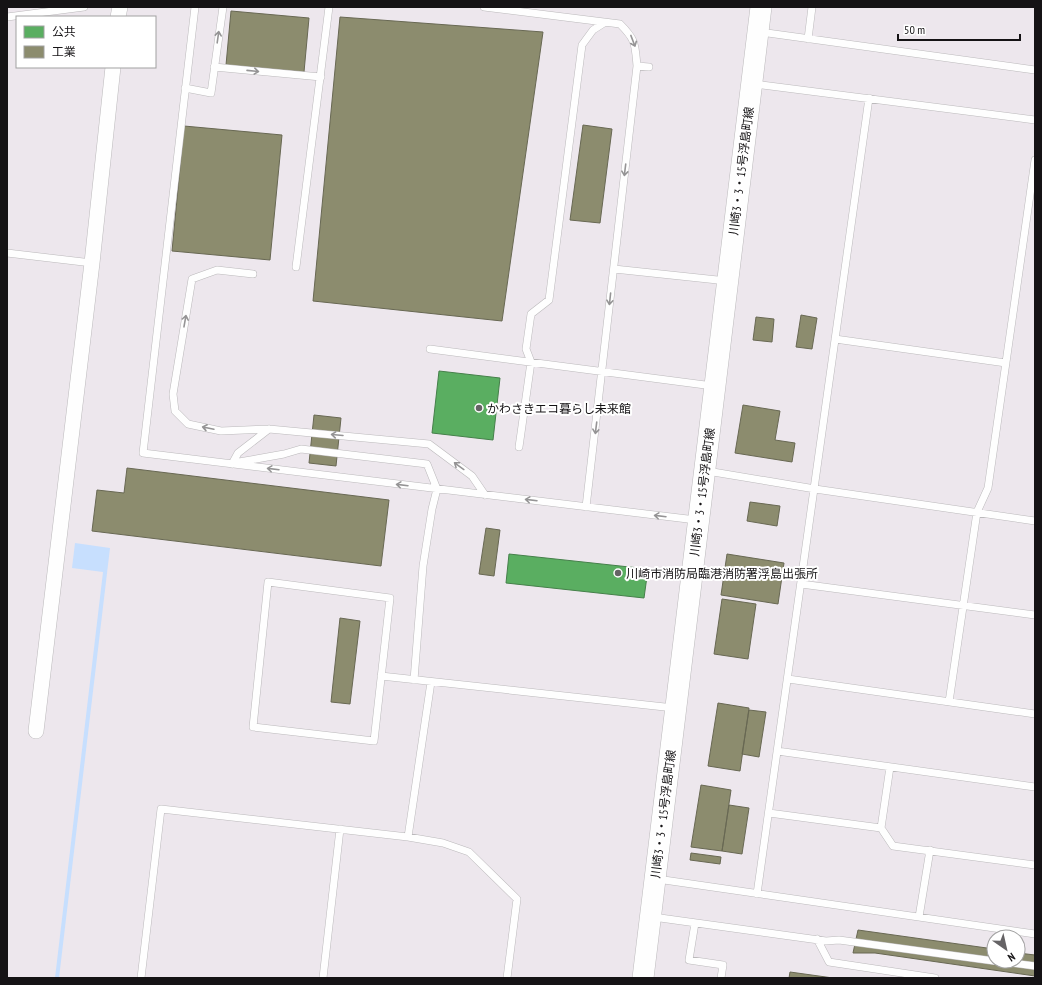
<svg xmlns="http://www.w3.org/2000/svg" width="1042" height="985" viewBox="0 0 1042 985" font-family="'PT Sans Narrow','Noto Sans JP',sans-serif">
  <rect width="100%" height="100%" fill="#faf8fa"/>
  <path fill="#ede7ed" fill-rule="evenodd" d="M 7,7 L 1035,7 L 1035,978 L 7,978 ZM 17,17 L 155,17 L 155,67 L 17,67 ZM 994,937 L 1018,937 L 1018,961 L 994,961 Z"/>
  <path fill="#c7dffe" d="M 75,543 L 110,548 L 59,978 L 55,978 L 103,572 L 72,568 Z"/>
  <path fill="#5aae61" stroke="#45804a" d="M 439,371 L 500,378 L 493,440 L 432,433 Z
    M 509,554 L 648,569 L 644,598 L 506,583 Z"/>
  <path fill="#8c8c6e" stroke="#686853" d="M 231,11 L 309,18 L 304,72 L 226,65 Z
    M 340,17 L 543,32 L 502,321 L 313,301 Z
    M 583,125 L 612,129 L 600,223 L 570,220 Z
    M 184,126 L 282,135 L 270,260 L 172,251 Z
    M 801,315 L 817,318 L 812,349 L 796,347 Z
    M 756,317 L 774,319 L 772,342 L 753,340 Z
    M 743,405 L 780,411 L 775,440 L 795,443 L 792,462 L 735,453 Z
    M 314,415 L 341,418 L 336,466 L 309,463 Z
    M 127,468 L 389,500 L 381,566 L 92,531 L 97,490 L 124,493 Z
    M 750,502 L 780,506 L 777,526 L 747,521 Z
    M 486,528 L 500,530 L 494,576 L 479,574 Z
    M 727,554 L 784,563 L 778,604 L 721,595 Z
    M 722,599 L 756,604 L 748,659 L 714,654 Z
    M 340,618 L 360,621 L 350,704 L 331,702 Z
    M 718,703 L 749,708 L 740,771 L 708,766 Z
    M 749,710 L 766,712 L 759,757 L 742,754 Z
    M 701,785 L 731,790 L 722,851 L 691,847 Z
    M 729,805 L 749,808 L 742,854 L 722,851 Z
    M 691,853 L 721,857 L 720,864 L 690,860 Z
    M 858,930 L 994,949 L 994,961 L 1018,961 L 1018,953 L 1035,955 L 1035,976 L 875,953 L 853,953 Z
    M 790,972 L 833,978 L 789,978 Z"/>
  <g fill="none" stroke-linecap="round" stroke-linejoin="round">
    <defs>
      <path id="lane" d="M 195,7 L 143,453 L 696,520
        M 484,7 L 620,24 C 636,40 635,44 637,66 L 586,507
        M 7,17 L 84,7
        M 760,32 L 1035,70
        M 808,39 L 812,7
        M 637,66 L 649,67
        M 214,67 L 321,77
        M 754,84 L 1035,120
        M 185,88 L 211,93 L 223,7
        M 7,253 L 92,263
        M 296,267 L 329,7
        M 614,269 L 727,281
        M 253,274 L 217,270 L 192,279 L 173,394 L 175,411 L 188,424 L 221,431 L 269,429 L 429,444 L 472,476 L 485,495
        M 835,339 L 1006,363
        M 430,349 L 713,386
        M 519,447 L 531,362 L 526,349 L 531,314 L 549,300 L 582,45 L 593,30 L 604,23
        M 239,462 L 284,454 L 301,449 L 427,464 L 437,489 L 432,509 L 423,566 L 414,680
        M 232,464 L 238,453 L 269,429
        M 707,471 L 815,489 L 1035,521
        M 268,582 L 390,598 L 374,741 L 253,727 Z
        M 801,584 L 1035,615
        M 381,676 L 674,708
        M 788,679 L 1035,714
        M 949,702 L 977,512 L 988,488 L 1035,160
        M 777,751 L 1035,787
        M 890,767 L 881,828 L 893,846 L 1035,865
        M 769,813 L 881,828
        M 408,837 L 431,682
        M 657,879 L 1035,934
        M 757,894 L 869,98
        M 653,917 L 826,941 L 839,940 L 994,961
        M 919,917 L 930,850
        M 695,923 L 689,960 L 723,965 L 721,978
        M 817,939 L 829,962 L 935,978
        M 996,961 L 1035,966
        M 141,978 L 161,809 L 408,837 L 443,843 L 469,852 L 517,899 L 507,978
        M 323,978 L 340,829"/>
      <path id="street" d="M 118,17 L 120,7
        M 36,731 L 92,263 L 113,67"/>
      <path id="secondary" d="M 643,978 L 761,7"/>
    </defs>
    <use href="#lane" stroke="#bbb9bb" stroke-width="8"/>
    <use href="#street" stroke="#bbb9bb" stroke-width="16"/>
    <use href="#secondary" stroke="#bbb9bb" stroke-width="22"/>
    <use href="#lane" stroke="#fefefe" stroke-width="7"/>
    <use href="#street" stroke="#fefefe" stroke-width="15"/>
    <use href="#secondary" stroke="#fefefe" stroke-width="21"/>
  </g>
  <defs><path id="oneway-shaft" d="M-6 0H5M1.5-3L5.5 0L1.5 3" fill="none" stroke-width="1.6" stroke-linecap="round" stroke-linejoin="round"/></defs>
  <g stroke="#959495">
    <use href="#oneway-shaft" transform="translate(218 37) rotate(-82)"/>
    <use href="#oneway-shaft" transform="translate(633 41) rotate(69)"/>
    <use href="#oneway-shaft" transform="translate(253 71) rotate(6)"/>
    <use href="#oneway-shaft" transform="translate(625 170) rotate(97)"/>
    <use href="#oneway-shaft" transform="translate(610 299) rotate(96)"/>
    <use href="#oneway-shaft" transform="translate(185 321) rotate(-80)"/>
    <use href="#oneway-shaft" transform="translate(208 428) rotate(-168)"/>
    <use href="#oneway-shaft" transform="translate(596 428) rotate(97)"/>
    <use href="#oneway-shaft" transform="translate(337 435) rotate(-175)"/>
    <use href="#oneway-shaft" transform="translate(459 466) rotate(-144)"/>
    <use href="#oneway-shaft" transform="translate(273 469) rotate(-173)"/>
    <use href="#oneway-shaft" transform="translate(402 485) rotate(-173)"/>
    <use href="#oneway-shaft" transform="translate(531 500) rotate(-173)"/>
    <use href="#oneway-shaft" transform="translate(660 516) rotate(-173)"/>
  </g>
  <g fill="#656365" stroke="#fff" stroke-width="1.5">
    <circle cx="479" cy="408" r="4"/>
    <circle cx="618" cy="573" r="4"/>
  </g>
  <g text-anchor="middle" dominant-baseline="central" stroke-width="4" stroke-linejoin="round" paint-order="stroke">
    <g font-size="12" fill="#151315" stroke="#fff">
      <text transform="translate(741 171) rotate(-83)">川崎3・3・15号浮島町線</text>
      <text transform="translate(702 492) rotate(-83)">川崎3・3・15号浮島町線</text>
      <text transform="translate(663 814) rotate(-83)">川崎3・3・15号浮島町線</text>
    </g>
    <g font-size="12" fill="#151315" stroke="#fff" text-anchor="start">
      <text x="487" y="408">かわさきエコ暮らし未来館</text>
      <text x="626" y="573">川崎市消防局臨港消防署浮島出張所</text>
    </g>
  </g>
  <rect width="1042" height="985" fill="none" stroke="#151315" stroke-width="16"/>
  <rect x="16" y="16" width="140" height="52" fill="#ffffff" stroke="#a1a1a1"/>
  <rect x="24" y="26" width="20" height="12" fill="#5aae61" stroke="#a1a1a1"/>
  <text x="52" y="36" font-size="12" fill="#151315">公共</text>
  <rect x="24" y="46" width="20" height="12" fill="#8c8c6e" stroke="#a1a1a1"/>
  <text x="52" y="56" font-size="12" fill="#151315">工業</text>
  <g transform="translate(1006 949) rotate(146)"><circle r="19" fill="#ffffff" stroke="#a1a1a1"/>
  <path d="M0-3L7 15L0 10L-7 15Z" fill="#656365"/>
  <text y="-6" font-size="11" font-weight="bold" text-anchor="middle" fill="#151315">N</text>
  </g>
  <path d="M898 34v6h122v-6" fill="none" stroke="#151315" stroke-width="2"/>
  <text x="904" y="34" font-size="12" fill="#151315" stroke="#ffffff" stroke-width="3" paint-order="stroke">50 m</text>
</svg>
